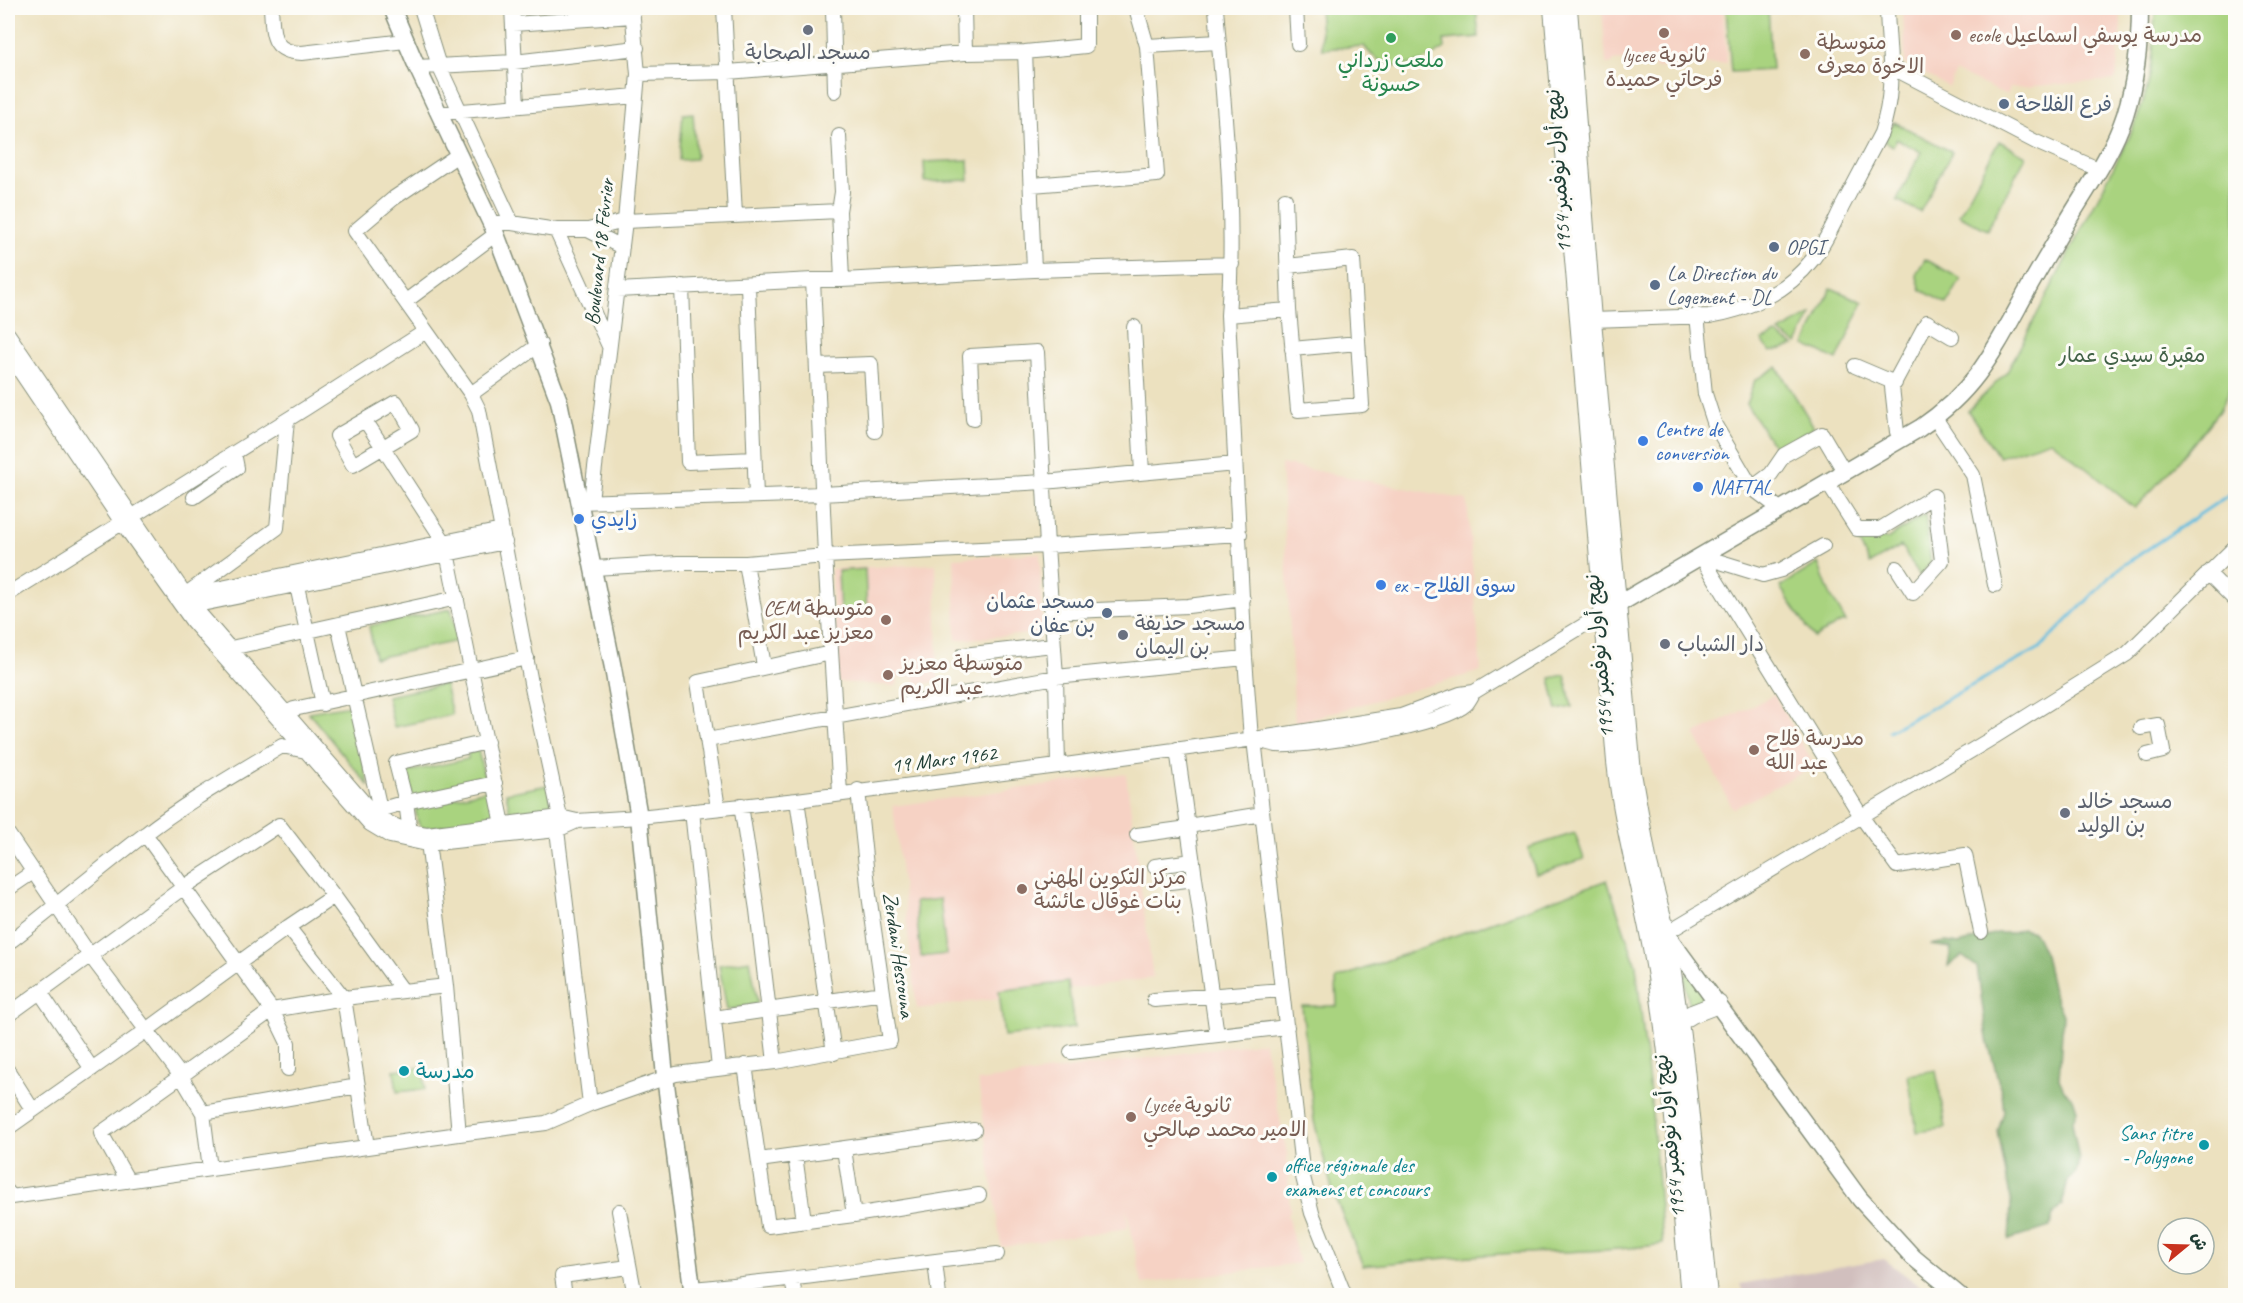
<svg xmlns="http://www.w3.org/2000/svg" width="2243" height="1303" viewBox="0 0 2243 1303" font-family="Caveat,'Playpen Sans Arabic',sans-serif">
  <rect width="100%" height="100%" fill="#fdfcf7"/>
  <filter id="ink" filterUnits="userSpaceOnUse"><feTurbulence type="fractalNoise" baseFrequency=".0167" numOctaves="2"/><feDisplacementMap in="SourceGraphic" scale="12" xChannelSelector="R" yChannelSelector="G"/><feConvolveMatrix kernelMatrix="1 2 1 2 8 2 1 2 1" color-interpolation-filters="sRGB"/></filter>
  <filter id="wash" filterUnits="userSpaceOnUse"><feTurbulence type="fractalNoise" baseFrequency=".008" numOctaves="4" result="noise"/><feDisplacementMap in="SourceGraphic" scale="24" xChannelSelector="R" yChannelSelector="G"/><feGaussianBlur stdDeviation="1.35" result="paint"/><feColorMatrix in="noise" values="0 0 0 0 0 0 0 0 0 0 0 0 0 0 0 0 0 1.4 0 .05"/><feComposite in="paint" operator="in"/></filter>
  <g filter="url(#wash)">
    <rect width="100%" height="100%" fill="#ece1bf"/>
    <path fill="#f6d2c4" d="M 1602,8 L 1723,8 L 1727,63 L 1655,68 L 1653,58 L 1613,61 L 1613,63 L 1606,64 Z
      M 1903,8 L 2120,8 L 2121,26 L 2116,80 L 2010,88 L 2007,95 L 1956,72 L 1949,87 L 1905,63 Z
      M 1281,464 L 1467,500 L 1481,671 L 1295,723 Z
      M 1040,553 L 1042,633 L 956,640 L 954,558 Z
      M 936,564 L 938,681 L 915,685 L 914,677 L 898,677 L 897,685 L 894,686 L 838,682 L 831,569 Z
      M 1774,695 L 1815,766 L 1733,809 L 1695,734 Z
      M 1126,774 L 1153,978 L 917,1009 L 893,806 Z
      M 1264,1042 L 1287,1153 L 1290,1212 L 1287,1214 L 1299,1263 L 1142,1284 L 1126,1206 L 1128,1228 L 1001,1247 L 978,1081 Z"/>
    <path fill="#d1bfbe" d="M 1884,1259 L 1932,1295 L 1744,1295 L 1740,1284 Z"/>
    <path fill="#a9d37f" stroke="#64885a" stroke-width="1.5" d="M 1319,8 L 1476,8 L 1479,37 L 1444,40 L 1445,48 C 1417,67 1387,77 1364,46 L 1322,49 Z
      M 1726,8 L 1768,8 L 1772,70 L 1731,72 Z
      M 2155,8 L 2235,8 L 2236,377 L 2219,411 L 2180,460 L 2135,508 L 2051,440 L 1999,457 L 1968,411 L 2007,372 L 2129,138 C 2136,120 2144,103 2148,84 C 2154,59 2154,33 2155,8 Z
      M 693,113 L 696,159 L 679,160 L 683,114 Z
      M 1894,122 L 1952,152 L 1920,212 L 1897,200 L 1921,152 L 1897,139 L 1893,146 L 1884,141 Z
      M 1999,141 L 2026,156 L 1987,230 L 1959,215 Z
      M 968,160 L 969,180 L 925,182 L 924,162 Z
      M 1925,259 L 1961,279 L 1947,304 L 1921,290 L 1916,274 Z
      M 1831,288 L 1863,302 L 1837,360 L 1805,345 Z
      M 1812,314 L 1797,344 L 1779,332 Z
      M 1776,334 L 1794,346 L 1770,352 L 1762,340 Z
      M 1777,367 L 1814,427 L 1777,451 L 1746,404 L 1755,380 Z
      M 1925,514 L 1931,562 L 1920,576 L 1901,546 L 1870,564 L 1855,535 L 1887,539 Z
      M 1818,563 L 1829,592 L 1846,622 L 1841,622 L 1814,638 L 1780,587 Z
      M 865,569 L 867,614 L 840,615 L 838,571 Z
      M 451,609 L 458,641 L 375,658 L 369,626 Z
      M 1565,675 L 1572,707 L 1557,710 L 1550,678 Z
      M 445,684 L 452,715 L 394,727 L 387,696 Z
      M 350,705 L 369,786 L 308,712 Z
      M 478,750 L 485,780 L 413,799 L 407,772 L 468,759 L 468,753 Z
      M 549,785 L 552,807 L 510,813 L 506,793 Z
      M 495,788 L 502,821 L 422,828 L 418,823 L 415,807 Z
      M 1575,833 L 1584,859 L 1536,874 L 1528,848 Z
      M 1607,880 L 1636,965 L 1652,1112 L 1663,1244 C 1616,1251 1568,1252 1520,1253 C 1468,1255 1415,1261 1363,1266 L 1332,1189 L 1314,1121 L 1302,1006 L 1337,1006 L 1336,979 Z
      M 940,899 L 946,954 L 921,957 L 915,902 Z
      M 750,960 L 758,1004 L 727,1010 L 719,965 Z
      M 1690,973 L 1708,998 L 1689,1004 L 1684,976 Z
      M 1068,982 L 1074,1028 L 1004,1036 L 999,991 Z
      M 423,1067 L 425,1089 L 397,1092 L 394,1070 Z
      M 1936,1070 L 1946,1128 L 1917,1132 L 1908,1075 Z"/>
    <path fill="#86b56e" stroke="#527951" stroke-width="1.5" d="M 2022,929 L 2034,932 L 2045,955 L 2053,992 L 2063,1015 L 2059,1079 L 2064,1090 L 2073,1098 L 2077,1110 L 2072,1122 L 2079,1160 L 2076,1172 L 2068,1181 L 2062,1205 L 2053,1215 L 2050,1227 L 2009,1240 L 2011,1203 L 1998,1131 L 2004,1112 L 2002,1094 L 1987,1039 L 1977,967 L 1962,956 L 1948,966 L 1951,948 L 1930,945 L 1946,942 L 1959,944 L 1997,933 L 2010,933 Z"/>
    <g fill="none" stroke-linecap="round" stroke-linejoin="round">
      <path stroke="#62bde0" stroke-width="3" d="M 1889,731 L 2040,648 L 2118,569 L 2236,490"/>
    </g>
  </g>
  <g filter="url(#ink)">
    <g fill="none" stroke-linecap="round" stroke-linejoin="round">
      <defs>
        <path id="minor" d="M 271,8 C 273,33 270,52 302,53 L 405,41
          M 421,8 L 439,66 L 512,223
          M 512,8 L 517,106
          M 724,8 L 735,215
          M 833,8 L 835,91
          M 964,8 L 965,53
          M 1216,8 C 1224,110 1236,212 1228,315 L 1245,658 L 1251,739
          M 1296,8 L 1298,44
          M 513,24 L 633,16
          M 1147,46 L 1219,42
          M 417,67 L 514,62 L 637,48
          M 1891,67 L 2036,142 L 2098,169
          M 638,74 L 728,72 L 965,53 L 1025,52 L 1086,46 L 1086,15
          M 439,113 L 636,96
          M 839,136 L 842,192 L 839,211
          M 458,155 L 394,198 L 355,231 L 471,394 L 479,410 L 531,683 L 560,817
          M 1032,185 L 1157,175 L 1147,46 L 1136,8
          M 491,223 L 512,223 L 556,230 L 588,230 L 622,247
          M 556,230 L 609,346
          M 588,230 L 625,221 L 839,211 L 842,280 L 813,280
          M 1287,266 L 1353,259 L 1362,405 L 1298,410 L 1289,310
          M 1034,270 L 1232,264
          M 842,280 L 1034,270 L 1025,52
          M 748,285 L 756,496
          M 682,286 L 688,462 L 754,459
          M 617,290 L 813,280 L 825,556 L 840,793
          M 406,301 L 496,234
          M 1228,315 L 1289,310 L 1285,199
          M 1697,315 L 1705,394 L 1715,425 L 1752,488 L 1780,509
          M 1592,320 L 1709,316 C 1748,310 1787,292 1812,260 C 1825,244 1833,225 1842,207 C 1855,182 1868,158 1881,133 C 1897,85 1888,56 1887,8
          M 1134,327 L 1142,473
          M 8,334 L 193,606 L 372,812 C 389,825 405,831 427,834 L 560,817 L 577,821 L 639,817 L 797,800 L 1058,766 L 1254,739 L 1401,716 L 1460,694 L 1474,692
          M 1292,349 L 1358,343
          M 8,353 L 121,521 L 193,622 L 370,824 L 390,836 L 427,844 L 557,830 L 577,821
          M 817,366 L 871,364 L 875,431
          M 1855,366 L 1895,383
          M 471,394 L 540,344
          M 396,402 L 412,430 L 353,465 L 337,436 Z
          M 1935,418 L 1973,475 L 1995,585
          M 973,419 L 970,356 L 1037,352 L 1047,546 L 1240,534
          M 365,420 L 445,543 L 505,834
          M 1897,432 L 1892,387 L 1927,322 L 1952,337
          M 1827,482 L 1857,529 L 1880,529 L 1934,496 L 1942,561 L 1913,593 L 1897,568
          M 1752,488 L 1771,474 L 1784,455 L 1822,434 L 1844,471
          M 194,497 L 237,468 L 234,453
          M 591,500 L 625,221 L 638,74 L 632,8
          M 579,502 L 822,494 L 1044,482 L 1235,464
          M 1701,556 L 1861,816 L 1897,866 L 1965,855 L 1981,932
          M 1701,556 L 1763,575 L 1781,570 L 1823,546
          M 746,563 L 764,666
          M 594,568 L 678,563 L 746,563 L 825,556 L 1047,546 L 1056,677 L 1058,766
          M 2208,573 L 2235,600
          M 295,577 L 323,704
          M 189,592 L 277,528 L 287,420
          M 8,594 L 306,408 L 426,331
          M 178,597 L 502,530
          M 187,607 L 505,542
          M 1051,612 L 1188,606 L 1243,599
          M 338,625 L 380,809
          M 222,650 L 457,598
          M 963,655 L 1053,645
          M 281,716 L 294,709 L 527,658
          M 2141,728 L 2158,725 L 2163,751 L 2147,755
          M 1254,739 L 1303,1177 L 1312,1213 L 1345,1296
          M 707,740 L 1056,677 L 1245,658
          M 1259,740 C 1265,742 1271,744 1277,745 C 1311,747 1442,726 1466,704 C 1469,701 1471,696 1474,692 L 1609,610
          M 1177,749 L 1217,1035
          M 797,800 L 834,1053
          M 741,805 L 757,910 L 775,1062
          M 718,808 L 698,682 L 831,653
          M 692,811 L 719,1068
          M 372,812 L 406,802 L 396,763 L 487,742
          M 1188,826 L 1262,814
          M 557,830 L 590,1104
          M 8,834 L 89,954 L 181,1076 L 101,1133 L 128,1181
          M 427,834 L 446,986 L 459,1134 L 546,1123 L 590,1104 L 676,1074 L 775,1062 L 890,1041 L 869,895 L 858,790
          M 1137,835 L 1188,828
          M 411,840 L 406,802 L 495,783
          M 1155,866 L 1193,861
          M 1170,882 L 1195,879
          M 8,889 L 33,872
          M 1666,933 L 1989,740 L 2127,654 L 2236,546
          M 8,943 C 54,908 98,870 144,835 C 186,802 236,774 282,746 L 306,751
          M 403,991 L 334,896 L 288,927 L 344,998 L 446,986
          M 40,992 L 92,1069
          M 1154,1000 L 1282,990
          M 8,1015 L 184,887 L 279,825 L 334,896
          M 714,1018 L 883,993
          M 1071,1052 L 1287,1027
          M 745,1065 L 768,1226 L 854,1215 L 979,1195
          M 288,1069 L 288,1043 L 272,1010 L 344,998 L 358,1086
          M 8,1071 L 32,1109
          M 203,1113 L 210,1169
          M 8,1128 L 147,1030 L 288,927
          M 367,1147 L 459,1134
          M 844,1149 L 854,1215
          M 795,1155 L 804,1221
          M 759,1160 L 974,1130
          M 8,1192 L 11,1197 L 367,1147 L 358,1086 L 203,1113 L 181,1076 L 272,1010 L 145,834
          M 619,1211 L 635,1296
          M 935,1261 L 939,1296
          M 792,1280 L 795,1296
          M 692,1289 C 794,1280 895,1265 997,1254
          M 565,1296 L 562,1276 L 629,1267"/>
        <path id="major" d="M 392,8 L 417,67 L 496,234 L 559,401 L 613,668 L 639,817 L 665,1076 L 693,1296
          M 1617,605 L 1920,428 C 1973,392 1991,357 2021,302 C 2034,277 2050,252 2064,227 C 2085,191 2112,155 2125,115 C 2136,80 2140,44 2140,8
          M 1664,931 L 1860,1199 L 1913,1257 L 1960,1296"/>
        <path id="highway" d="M 1553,8 L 1616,762 C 1624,835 1646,905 1657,977 C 1673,1082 1680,1190 1690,1296
          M 1568,8 L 1592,320 L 1632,773 L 1648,864 L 1666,933 L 1672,972 L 1684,1058 L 1708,1296
          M 1671,1027 L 1692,1014 L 1718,1004"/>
      </defs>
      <use href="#minor" stroke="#868f7a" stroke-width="16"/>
      <use href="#major" stroke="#868f7a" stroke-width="19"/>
      <use href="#highway" stroke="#868f7a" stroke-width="20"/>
      <use href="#minor" stroke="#fff" stroke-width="14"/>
      <use href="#major" stroke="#fff" stroke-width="16"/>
      <use href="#highway" stroke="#fff" stroke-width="18"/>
    </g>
  </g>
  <g fill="#6b7280" stroke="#fdfcf7" stroke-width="2">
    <circle cx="808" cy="30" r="6"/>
    <circle cx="1123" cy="635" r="6"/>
    <circle cx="1665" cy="644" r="6"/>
    <circle cx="2065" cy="813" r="6"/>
  </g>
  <g fill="#8d6e63" stroke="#fdfcf7" stroke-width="2">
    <circle cx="1664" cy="33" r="6"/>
    <circle cx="1956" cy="35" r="6"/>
    <circle cx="1805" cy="54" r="6"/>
    <circle cx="886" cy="620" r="6"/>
    <circle cx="888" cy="675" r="6"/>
    <circle cx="1754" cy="750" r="6"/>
    <circle cx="1022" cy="889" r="6"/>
    <circle cx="1131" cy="1117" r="6"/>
  </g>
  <circle fill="#2e9e5b" stroke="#fdfcf7" stroke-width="2" cx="1391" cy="38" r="6"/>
  <g fill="#5c6f8a" stroke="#fdfcf7" stroke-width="2">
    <circle cx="2004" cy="104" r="6"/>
    <circle cx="1774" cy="247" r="6"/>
    <circle cx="1655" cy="285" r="6"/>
    <circle cx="1107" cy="613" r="6"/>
  </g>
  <g fill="#3f7fe0" stroke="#fdfcf7" stroke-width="2">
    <circle cx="1643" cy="441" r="6"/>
    <circle cx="1698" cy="487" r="6"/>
    <circle cx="579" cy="519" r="6"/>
    <circle cx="1381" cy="585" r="6"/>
  </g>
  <g fill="#0f9aa8" stroke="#fdfcf7" stroke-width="2">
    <circle cx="404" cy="1071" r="6"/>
    <circle cx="2204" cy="1145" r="6"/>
    <circle cx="1272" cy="1177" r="6"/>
  </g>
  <g text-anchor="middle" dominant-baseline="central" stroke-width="6" stroke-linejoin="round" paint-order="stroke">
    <g font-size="21" fill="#785e54" stroke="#fdfcf7" text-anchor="start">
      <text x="1968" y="35">ecole مدرسة يوسفي اسماعيل</text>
      <text x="1817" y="42">متوسطة<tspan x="1817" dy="24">الاخوة معرف</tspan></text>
      <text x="1664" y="55" text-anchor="middle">lycee ثانوية<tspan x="1664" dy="24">فرحاتي حميدة</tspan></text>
      <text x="874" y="608" text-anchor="end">CEM متوسطة<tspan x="874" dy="24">معزيز عبد الكريم</tspan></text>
      <text x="900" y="663">متوسطة معزيز<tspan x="900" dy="24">عبد الكريم</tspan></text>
      <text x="1766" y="738">مدرسة فلاح<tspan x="1766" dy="24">عبد الله</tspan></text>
      <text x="1034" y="877">مركز التكوين المهني<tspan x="1034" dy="24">بنات غوقال عائشة</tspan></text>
      <text x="1143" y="1105">Lycée ثانوية<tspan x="1143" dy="24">الامير محمد صالحي</tspan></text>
    </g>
    <g font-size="21" fill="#5b616d" stroke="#fdfcf7" text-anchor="start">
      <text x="808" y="52" text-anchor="middle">مسجد الصحابة</text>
      <text x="1135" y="623">مسجد حذيفة<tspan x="1135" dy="24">بن اليمان</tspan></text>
      <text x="1677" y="644">دار الشباب</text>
      <text x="2077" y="801">مسجد خالد<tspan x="2077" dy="24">بن الوليد</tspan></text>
    </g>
    <g font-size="21" fill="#27864d" stroke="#fdfcf7">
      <text x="1391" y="60">ملعب زرداني<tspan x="1391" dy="24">حسونة</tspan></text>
    </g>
    <g font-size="21" fill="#4e5e75" stroke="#fdfcf7" text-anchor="start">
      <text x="2016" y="104">فرع الفلاحة</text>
      <text x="1786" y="247">OPGI</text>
      <text x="1667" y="273">La Direction du<tspan x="1667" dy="24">Logement - DL</tspan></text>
      <text x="1095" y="601" text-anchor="end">مسجد عثمان<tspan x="1095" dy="24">بن عفان</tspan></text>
    </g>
    <g font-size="21" fill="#1f3d34" stroke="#fdfcf7">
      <text transform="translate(1558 171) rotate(-94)">نهج أول نوفمبر 1954</text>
      <text transform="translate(599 252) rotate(-84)">Boulevard 18 Février</text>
      <text transform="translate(1599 656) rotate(-95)">نهج أول نوفمبر 1954</text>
      <text transform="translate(944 759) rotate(-7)">19 Mars 1962</text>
      <text transform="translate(899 955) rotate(82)">Zerdani Hessouna</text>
      <text transform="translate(1669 1136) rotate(-96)">نهج أول نوفمبر 1954</text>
    </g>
    <g font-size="21" fill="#426247" stroke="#fdfcf7">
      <text x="2132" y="355">مقبرة سيدي عمار</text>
    </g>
    <g font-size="21" fill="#366cbe" stroke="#fdfcf7" text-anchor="start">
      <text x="1655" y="429">Centre de<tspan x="1655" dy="24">conversion</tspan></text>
      <text x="1710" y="487">NAFTAL</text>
      <text x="591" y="519">زايدي</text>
      <text x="1393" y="585">ex - سوق الفلاح</text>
    </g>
    <g font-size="21" fill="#0d838f" stroke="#fdfcf7" text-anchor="start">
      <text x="416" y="1071">مدرسة</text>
      <text x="2192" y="1133" text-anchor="end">Sans titre<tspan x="2192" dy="24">- Polygone</tspan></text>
      <text x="1284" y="1165">office régionale des<tspan x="1284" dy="24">examens et concours</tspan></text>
    </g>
  </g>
  <rect width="2243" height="1303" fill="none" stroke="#fdfcf7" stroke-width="30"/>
  <g transform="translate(2186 1246) rotate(71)"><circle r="28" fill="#fdfcf7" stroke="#a4b0a9" stroke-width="1.5"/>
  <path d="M0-4.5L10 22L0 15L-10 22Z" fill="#c8321e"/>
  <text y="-9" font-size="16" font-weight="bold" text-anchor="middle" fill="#1f3d34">ش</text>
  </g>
</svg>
